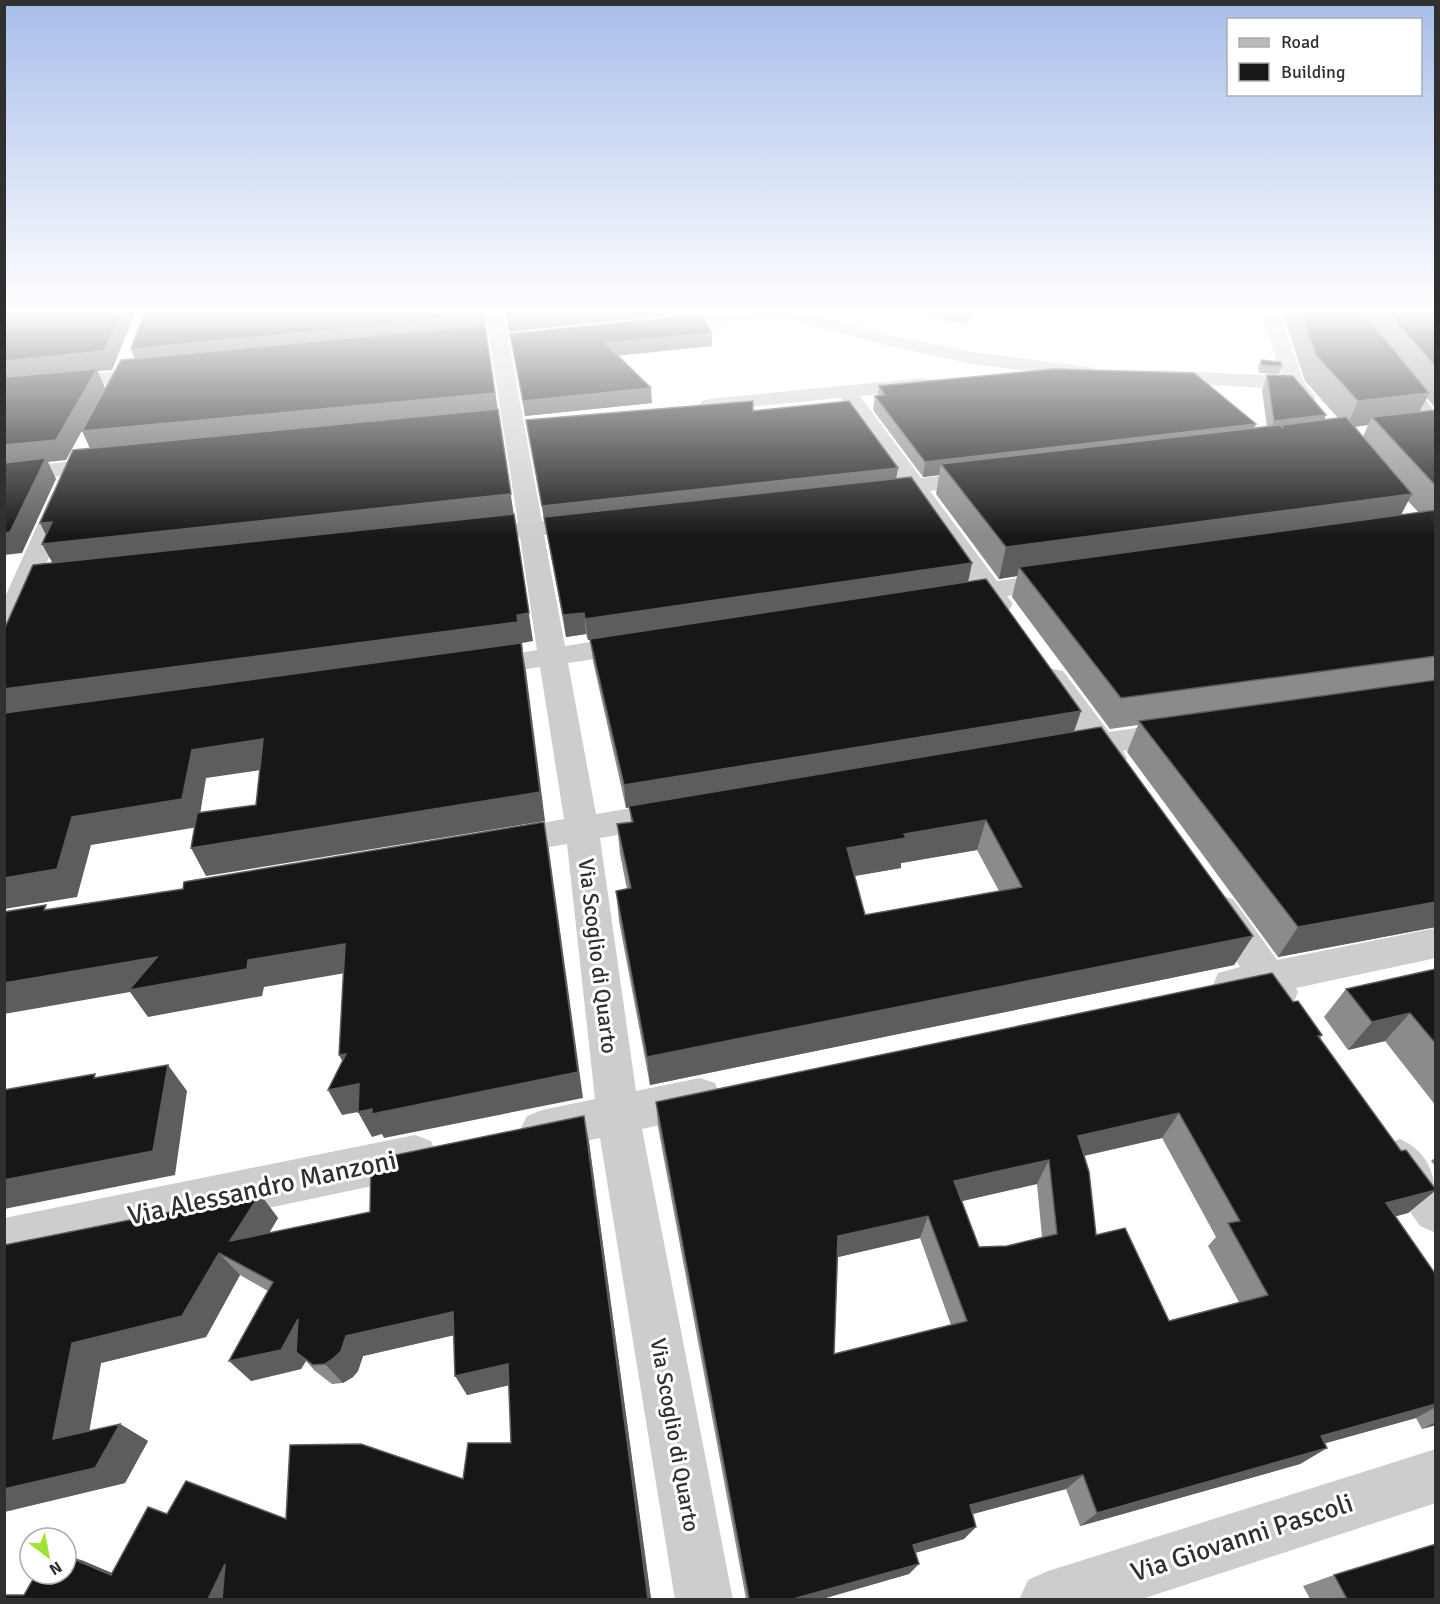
<svg xmlns="http://www.w3.org/2000/svg" width="1440" height="1604" viewBox="0 0 1440 1604" font-family="Signika,sans-serif">
  <rect width="100%" height="100%" fill="#fff"/>
  <g fill="none" stroke-linecap="round" stroke-linejoin="round">
    <path fill="#cdcdcd" fill-rule="evenodd" d="M 485,311 L 503,311 L 542,521 L 589,516 L 598,518 L 601,523 L 598,528 L 544,535 L 565,646 L 636,635 L 646,638 L 650,644 L 646,650 L 636,653 L 568,663 L 596,814 L 674,801 L 686,804 L 691,813 L 686,822 L 674,825 L 600,838 L 636,1091 L 700,1078 L 715,1083 L 721,1097 L 715,1111 L 700,1116 L 642,1129 L 733,1600 L 675,1600 L 600,1138 L 542,1150 L 527,1144 L 520,1130 L 527,1116 L 542,1110 L 595,1099 L 567,844 L 503,855 L 491,851 L 486,842 L 491,833 L 564,819 L 540,667 L 479,676 L 469,673 L 465,667 L 469,661 L 537,650 L 520,537 L 473,542 L 464,540 L 461,535 L 464,530 L 518,523 Z
      M 731,311 L 800,311 L 893,336 L 972,352 L 1088,367 L 1095,369 L 1098,373 L 1095,377 L 1088,379 L 972,364 L 893,347 L 782,317 L 658,328 L 652,327 L 649,323 L 652,319 L 658,318 Z
      M 1260,311 L 1278,311 L 1304,382 L 1316,398 L 1313,402 L 1299,402 L 1288,389 L 1155,382 L 1148,380 L 1145,376 L 1148,372 L 1155,370 L 1282,376 Z
      M 156,368 L 163,370 L 166,374 L 163,378 L 4,395 L 4,383 Z
      M 924,378 L 931,380 L 934,384 L 931,388 L 860,396 L 921,478 L 982,471 L 990,473 L 993,478 L 990,483 L 930,491 L 997,581 L 1060,572 L 1069,574 L 1073,580 L 1069,586 L 1007,596 L 1013,604 L 1009,610 L 1000,612 L 991,610 L 983,599 L 951,604 L 942,602 L 938,596 L 942,590 L 973,585 L 909,494 L 873,498 L 865,496 L 861,491 L 865,486 L 900,481 L 841,398 L 709,411 L 702,409 L 699,405 L 702,401 L 709,399 Z
      M 109,458 L 117,460 L 120,465 L 117,470 L 4,482 L 4,468 Z
      M 63,488 L 71,490 L 75,495 L 18,631 L 14,637 L 4,639 L 4,599 L 51,495 L 55,490 Z
      M 1053,669 L 1063,671 L 1109,732 L 1178,722 L 1189,725 L 1193,732 L 1189,739 L 1123,751 L 1127,758 L 1122,766 C 1108,770 1101,768 1093,756 L 1066,760 L 1055,757 L 1050,749 L 1055,741 L 1079,736 L 1038,678 L 1043,671 Z
      M 1220,895 L 1233,899 L 1277,960 L 1436,928 L 1436,958 L 1296,988 L 1298,992 L 1293,1004 C 1278,1009 1269,1009 1260,995 L 1232,1001 L 1218,997 L 1213,985 L 1218,973 L 1240,967 L 1202,909 L 1207,899 Z
      M 415,1135 L 431,1141 L 437,1156 L 431,1171 L 415,1177 L 4,1264 L 4,1218 Z
      M 1400,1139 C 1440,1157 1436,1193 1436,1233 L 1420,1226 L 1384,1175 L 1378,1160 L 1384,1145 Z
      M 1436,1449 L 1436,1503 L 1139,1600 L 1019,1600 L 1028,1580 L 1048,1571 Z"/>
    <path fill="#bababa" fill-rule="evenodd" d="M 1335,311 L 1353,311 L 1436,413 L 1436,434 L 1428,433 Z"/>
  </g>
  <path fill="#8b8b8b" fill-rule="evenodd" d="M 912,311 L 976,311 L 965,325 Z
    M 1282,311 L 1436,311 L 1436,409 L 1427,398 L 1419,412 L 1436,410 L 1436,927 L 1278,957 L 1127,752 L 1138,725 L 1110,729 L 1012,597 L 1017,576 L 999,579 L 936,494 L 939,475 L 923,477 L 873,410 L 875,396 L 878,396 L 879,386 L 1254,428 L 1267,427 L 1262,390 L 1267,375 L 1324,420 L 1338,418 L 1305,381 ZM 1368,425 L 1363,437 L 1354,427 ZM 1408,501 L 1419,513 L 1401,515 Z
    M 510,334 L 712,346 L 617,355 L 652,403 L 525,416 Z
    M 1261,360 L 1282,366 L 1279,374 L 1259,373 L 1258,367 Z
    M 753,411 L 898,468 L 896,479 L 968,582 L 1081,711 L 1074,732 L 1253,936 L 1234,965 L 650,1085 L 619,921 L 616,891 L 627,889 L 620,854 L 617,824 L 631,822 L 629,807 L 626,808 L 593,661 L 590,640 L 588,640 L 586,634 L 566,637 L 526,420 ZM 977,850 L 999,891 L 865,915 L 854,876 L 901,868 L 901,863 Z
    M 1436,969 L 1436,1106 L 1385,1041 L 1348,1050 L 1324,1017 L 1346,989 Z
    M 1293,1002 L 1322,1035 L 1320,1039 L 1401,1151 L 1436,1190 L 1408,1213 L 1395,1216 L 1436,1275 L 1436,1425 L 1422,1429 L 1416,1418 L 1325,1443 L 1327,1448 L 1300,1464 L 1080,1526 L 1066,1489 L 972,1514 L 964,1539 L 915,1553 L 909,1574 L 822,1599 L 746,1599 L 658,1127 L 656,1102 ZM 1162,1138 L 1216,1237 L 1208,1246 L 1239,1302 L 1169,1321 L 1096,1235 L 1084,1156 ZM 1037,1184 L 1042,1237 L 1007,1246 L 979,1247 L 962,1201 ZM 920,1238 L 951,1325 L 834,1354 L 838,1257 Z
    M 584,1116 L 589,1142 L 651,1599 L 4,1599 L 24,1595 L 66,1574 L 66,1555 L 112,1573 L 167,1514 L 286,1519 L 463,1479 L 511,1443 L 509,1385 L 467,1395 L 453,1335 L 363,1356 L 358,1371 L 353,1377 L 343,1383 L 332,1384 L 315,1371 L 306,1361 L 301,1369 L 251,1381 L 268,1291 L 240,1275 L 206,1337 L 101,1363 L 89,1431 L 120,1424 L 148,1441 L 125,1483 L 4,1512 L 4,1245 L 260,1194 L 278,1218 L 269,1233 L 370,1212 Z
    M 1436,1157 L 1436,1167 L 1431,1161 Z
    M 1334,1575 L 1436,1599 L 1310,1599 L 1303,1586 Z"/>
  <path fill="#5d5d5d" d="M 122,311 L 136,311 L 112,370 L 98,371 L 105,388 L 66,460 L 48,462 L 56,479 L 22,553 L 4,555 L 4,361 Z
    M 531,311 L 693,311 L 693,313 L 509,332 L 506,314 Z
    M 968,311 L 976,311 L 965,325 Z
    M 484,315 L 486,333 L 138,367 L 131,349 Z
    M 485,325 L 533,641 L 522,643 L 523,650 L 522,650 L 526,671 L 545,821 L 206,876 L 191,848 L 522,650 L 4,720 L 4,689 L 57,571 L 42,544 L 50,543 L 40,523 L 94,457 L 82,431 Z
    M 712,333 L 712,346 L 606,357 L 605,343 Z
    M 651,388 L 652,403 L 525,416 L 523,401 Z
    M 1429,393 L 1415,420 L 1372,417 L 1368,425 L 1346,428 L 1358,401 Z
    M 1326,415 L 1320,430 L 1283,428 L 1282,425 L 1278,435 L 1268,436 L 1274,421 Z
    M 1256,424 L 1250,438 L 941,464 L 939,475 L 923,477 L 925,462 Z
    M 898,468 L 896,480 L 544,519 L 542,506 Z
    M 1412,494 L 1396,524 L 1019,567 L 1017,576 L 999,579 L 1006,547 Z
    M 972,563 L 968,583 L 588,640 L 585,619 Z
    M 584,613 L 586,634 L 566,637 L 563,615 Z
    M 1081,711 L 1073,734 L 626,808 L 624,785 Z
    M 263,739 L 275,768 L 206,778 L 198,827 L 91,845 L 77,897 L 4,909 L 4,878 L 72,817 L 192,750 Z
    M 986,820 L 977,850 L 901,863 L 901,868 L 843,878 L 847,848 L 904,834 Z
    M 544,822 L 549,850 L 583,1098 L 384,1138 L 382,1134 L 372,1137 L 358,1112 L 342,1115 L 328,1090 L 359,1084 Z
    M 1436,902 L 1436,927 L 1278,957 L 1298,927 Z
    M 1253,936 L 1234,965 L 650,1085 L 647,1057 Z
    M 345,944 L 357,971 L 264,987 L 262,996 L 148,1017 L 130,992 L 4,1014 L 4,983 L 157,957 L 248,960 Z
    M 1410,1013 L 1385,1041 L 1348,1050 L 1372,1022 Z
    M 346,1054 L 353,1081 L 339,1055 Z
    M 168,1065 L 187,1091 L 175,1175 L 4,1209 L 4,1180 Z
    M 1179,1113 L 1162,1138 L 1065,1160 L 1078,1136 Z
    M 584,1116 L 589,1142 L 651,1599 L 648,1599 Z
    M 1049,1160 L 1037,1184 L 945,1205 L 954,1181 Z
    M 1436,1190 L 1408,1213 L 1361,1226 L 1386,1203 Z
    M 260,1194 L 278,1218 L 251,1264 L 230,1241 Z
    M 928,1216 L 920,1238 L 834,1258 L 838,1236 Z
    M 219,1253 L 240,1275 L 206,1337 L 101,1363 L 85,1456 L 53,1439 L 72,1343 Z
    M 453,1312 L 464,1333 L 363,1356 L 358,1371 L 353,1377 L 343,1383 L 325,1364 L 346,1336 Z
    M 298,1319 L 296,1352 L 306,1361 L 301,1369 L 251,1381 L 229,1361 Z
    M 508,1364 L 518,1383 L 467,1395 L 455,1376 Z
    M 1436,1404 L 1436,1407 L 1416,1418 L 1294,1452 L 1321,1436 Z
    M 1436,1422 L 1436,1425 L 1422,1429 Z
    M 120,1424 L 148,1441 L 125,1483 L 4,1512 L 4,1489 Z
    M 1327,1448 L 1300,1464 L 1080,1526 L 1097,1513 Z
    M 1083,1475 L 1066,1489 L 958,1518 L 970,1505 Z
    M 976,1527 L 964,1539 L 904,1556 L 913,1545 Z
    M 66,1555 L 84,1561 L 142,1586 L 111,1575 L 66,1556 Z
    M 225,1564 L 239,1599 L 208,1599 Z
    M 919,1564 L 909,1574 L 822,1599 L 793,1599 Z"/>
  <path fill="#171717" stroke="#5d5d5d" stroke-width="1.5" fill-rule="evenodd" d="M 4,311 L 122,311 L 104,351 L 4,361 Z
    M 145,311 L 483,311 L 484,315 L 131,349 Z
    M 506,311 L 531,311 L 506,314 Z
    M 1300,311 L 1362,311 L 1429,393 L 1358,401 L 1316,355 Z
    M 1387,311 L 1436,311 L 1436,367 Z
    M 701,314 L 712,333 L 605,343 L 651,388 L 523,401 L 510,334 Z
    M 485,325 L 495,393 L 82,431 L 121,360 Z
    M 1261,360 L 1280,362 L 1282,366 L 1262,365 Z
    M 97,369 L 56,440 L 4,445 L 4,377 Z
    M 1054,369 L 1194,373 L 1256,424 L 925,462 L 875,396 L 885,395 L 879,386 Z
    M 1267,375 L 1293,376 L 1326,415 L 1274,421 Z
    M 753,401 L 753,411 L 849,401 L 898,468 L 542,506 L 526,420 Z
    M 498,409 L 511,494 L 42,544 L 52,522 L 40,523 L 73,450 Z
    M 1436,410 L 1436,486 L 1372,417 Z
    M 1346,417 L 1412,494 L 1006,547 L 941,464 L 1280,425 L 1283,428 L 1282,425 Z
    M 46,458 L 10,532 L 4,533 L 4,463 Z
    M 911,477 L 972,563 L 585,619 L 584,613 L 563,615 L 544,517 Z
    M 1436,510 L 1436,656 L 1121,698 L 1019,567 Z
    M 514,514 L 529,613 L 517,615 L 518,622 L 4,689 L 4,630 L 33,565 Z
    M 986,579 L 1081,711 L 624,785 L 590,639 Z
    M 521,643 L 540,792 L 191,848 L 197,813 L 256,805 L 263,739 L 192,750 L 182,799 L 72,817 L 57,869 L 4,878 L 4,713 Z
    M 1436,680 L 1436,902 L 1298,927 L 1139,721 Z
    M 1101,727 L 1253,936 L 647,1057 L 616,891 L 631,888 L 617,824 L 633,822 L 629,806 ZM 986,820 L 1022,887 L 865,915 L 847,848 L 906,838 L 904,834 Z
    M 544,822 L 578,1072 L 372,1114 L 372,1109 L 358,1112 L 359,1084 L 328,1090 L 346,1054 L 339,1055 L 345,944 L 248,960 L 247,969 L 129,990 L 157,957 L 4,983 L 4,912 L 46,905 L 44,910 L 183,889 L 184,882 Z
    M 1436,969 L 1436,1044 L 1410,1013 L 1372,1022 L 1346,989 Z
    M 1272,973 L 1293,1002 L 1298,1001 L 1322,1035 L 1318,1036 L 1401,1151 L 1406,1150 L 1436,1190 L 1386,1203 L 1436,1275 L 1436,1404 L 1321,1436 L 1327,1448 L 1097,1513 L 1083,1475 L 970,1505 L 976,1527 L 913,1545 L 919,1564 L 793,1599 L 749,1599 L 656,1102 ZM 1179,1113 L 1240,1221 L 1228,1223 L 1268,1295 L 1169,1321 L 1125,1228 L 1096,1235 L 1089,1172 L 1078,1136 ZM 1049,1160 L 1057,1234 L 1007,1246 L 979,1247 L 954,1181 ZM 928,1216 L 967,1321 L 834,1354 L 838,1236 Z
    M 168,1065 L 153,1151 L 4,1180 L 4,1090 L 95,1074 L 94,1078 Z
    M 584,1116 L 648,1599 L 222,1599 L 225,1564 L 208,1599 L 4,1599 L 4,1595 L 24,1595 L 36,1574 L 66,1574 L 66,1556 L 111,1575 L 148,1507 L 167,1514 L 186,1481 L 286,1519 L 290,1445 L 361,1444 L 463,1479 L 468,1443 L 511,1443 L 508,1364 L 455,1376 L 453,1312 L 346,1336 L 341,1351 L 335,1357 L 325,1364 L 313,1365 L 296,1352 L 298,1319 L 281,1350 L 229,1361 L 273,1282 L 219,1253 L 182,1316 L 72,1343 L 53,1439 L 120,1424 L 95,1468 L 4,1489 L 4,1245 L 260,1194 L 230,1241 L 370,1212 L 371,1160 Z
    M 1436,1544 L 1436,1599 L 1347,1599 L 1334,1575 Z"/>
  <linearGradient id="sky" x2="0" y2="1"><stop stop-color="#a7bdea"/><stop offset="0.58" stop-color="#fff"/><stop offset="1" stop-color="#fff" stop-opacity="0"/></linearGradient>
  <rect width="1440" height="536" fill="url(#sky)"/>
  <g text-anchor="middle" dominant-baseline="central" stroke-width="6" stroke-linejoin="round" paint-order="stroke">
    <g font-size="22" fill="#303030" stroke="#fff">
      <text transform="translate(598 956) rotate(83)">Via Scoglio di Quarto</text>
      <text transform="translate(675 1435) rotate(80)">Via Scoglio di Quarto</text>
    </g>
    <g font-size="27" fill="#303030" stroke="#fff">
      <text transform="translate(262 1188) rotate(-12)">Via Alessandro Manzoni</text>
      <text transform="translate(1242 1538) rotate(-18)">Via Giovanni Pascoli</text>
    </g>
  </g>
  <rect width="1440" height="1604" fill="none" stroke="#303030" stroke-width="12"/>
  <rect x="1227" y="18" width="195" height="78" fill="#ffffff" stroke="#acacac" stroke-width="1.5"/>
  <rect x="1239" y="38" width="30" height="9" fill="#bababa" stroke="#acacac" stroke-width="1.5"/>
  <text x="1281" y="48" font-size="18" fill="#303030">Road</text>
  <rect x="1239" y="63" width="30" height="18" fill="#171717" stroke="#acacac" stroke-width="1.5"/>
  <text x="1281" y="78" font-size="18" fill="#303030">Building</text>
  <g transform="translate(48 1556) rotate(148)"><circle r="28" fill="#ffffff" stroke="#acacac" stroke-width="1.5"/>
  <path d="M0-4.5L10 22L0 15L-10 22Z" fill="#a0e336"/>
  <text y="-9" font-size="16" font-weight="bold" text-anchor="middle" fill="#303030">N</text>
  </g>
</svg>
